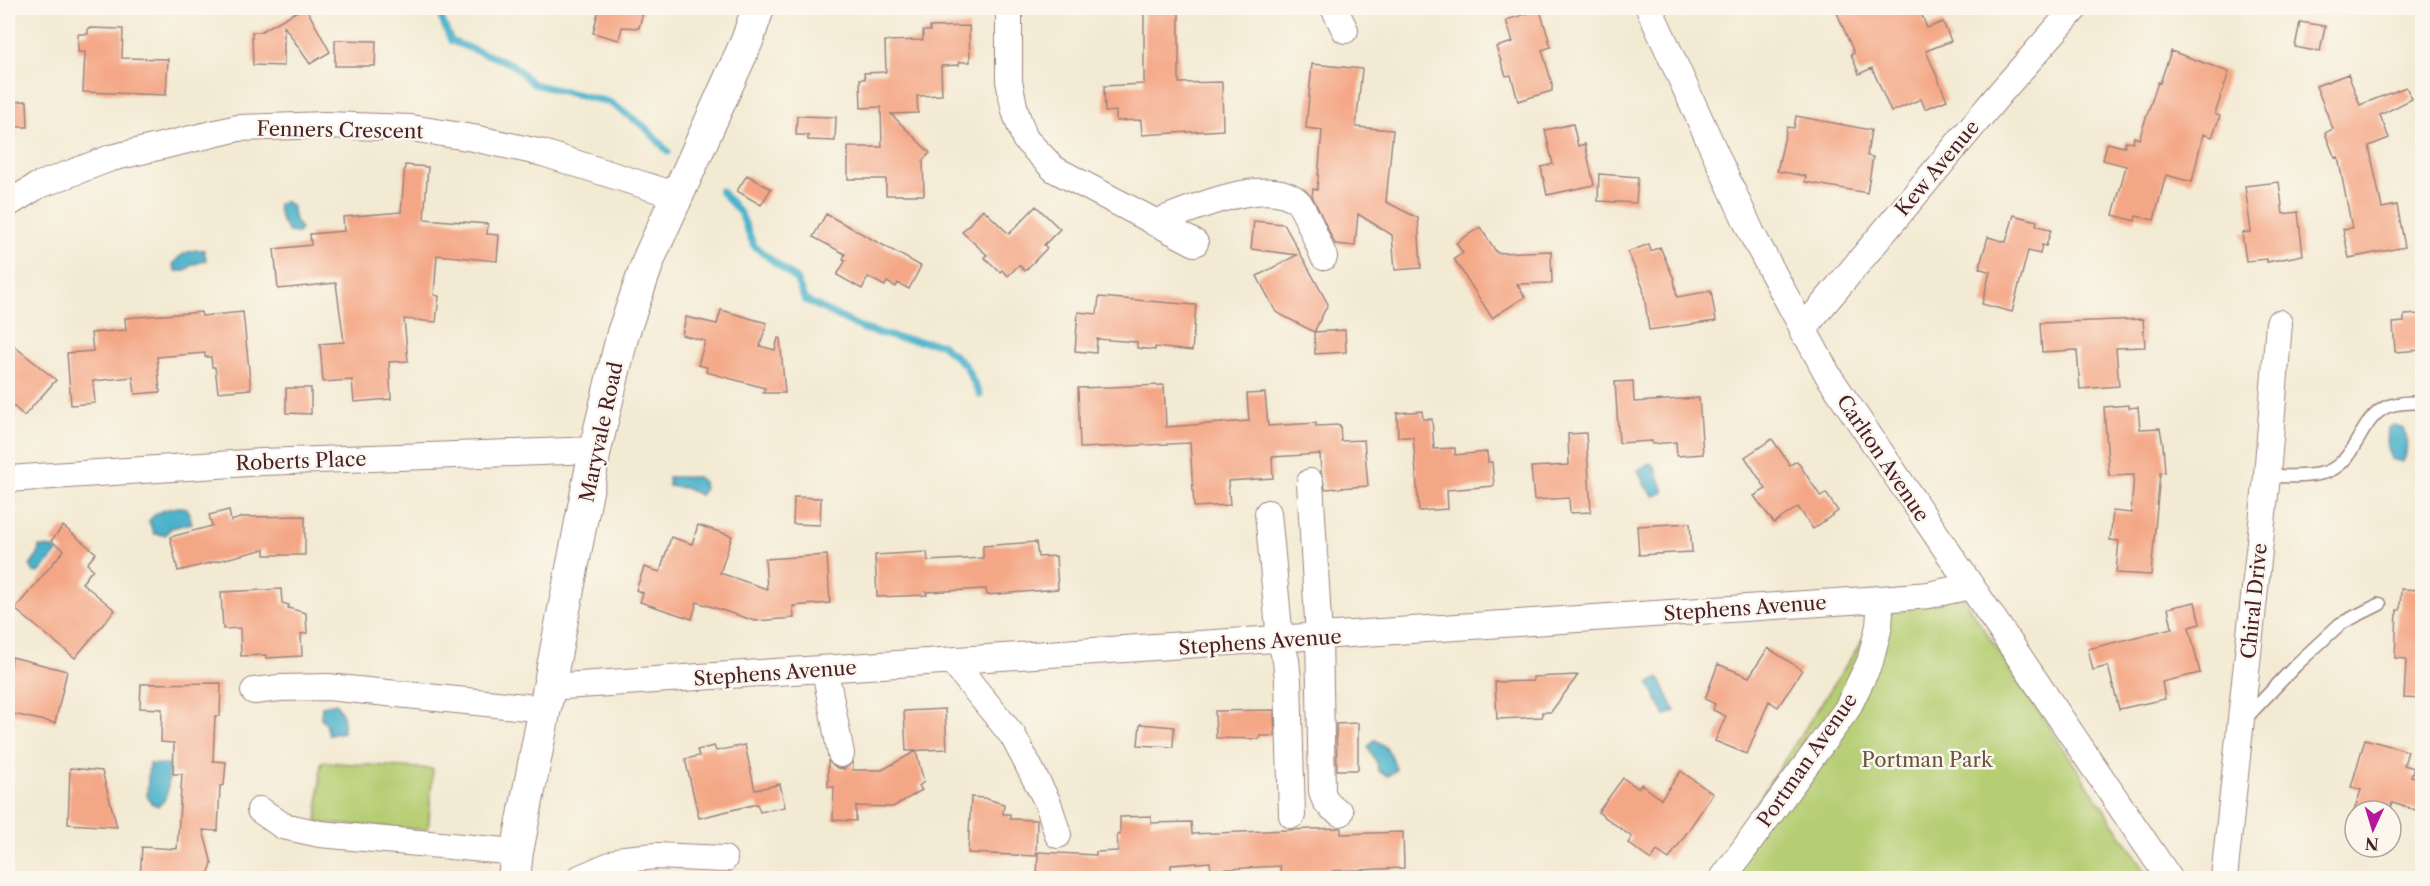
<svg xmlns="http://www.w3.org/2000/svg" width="2430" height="886" viewBox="0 0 2430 886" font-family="'Libre Caslon Text',serif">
  <rect width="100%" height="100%" fill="#fbf7ec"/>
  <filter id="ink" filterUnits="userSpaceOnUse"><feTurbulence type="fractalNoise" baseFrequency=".0167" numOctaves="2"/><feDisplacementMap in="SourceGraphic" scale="12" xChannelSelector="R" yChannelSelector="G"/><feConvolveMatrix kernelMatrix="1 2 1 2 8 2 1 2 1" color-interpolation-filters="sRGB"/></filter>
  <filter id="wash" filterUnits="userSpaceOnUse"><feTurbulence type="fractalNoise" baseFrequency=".008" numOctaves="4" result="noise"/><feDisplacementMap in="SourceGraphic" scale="24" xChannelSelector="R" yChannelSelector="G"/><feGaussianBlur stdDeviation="1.35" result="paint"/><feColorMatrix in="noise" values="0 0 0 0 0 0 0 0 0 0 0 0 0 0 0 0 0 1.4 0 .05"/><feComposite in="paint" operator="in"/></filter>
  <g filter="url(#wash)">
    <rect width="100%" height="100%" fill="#f3ead3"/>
    <path fill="#b6ce73" stroke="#80764f" stroke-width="1.5" d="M 1957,589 L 2150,878 L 1708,878 L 1880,613 Z
      M 321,762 L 433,769 L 428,830 L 317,823 Z"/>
    <path fill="#4cb2cb" stroke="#4b687b" stroke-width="1.5" d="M 284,201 L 292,206 L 295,221 L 301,229 L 298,233 L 289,232 C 282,224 278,214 278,204 Z
      M 198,250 L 204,250 L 206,260 L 192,265 L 185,271 L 176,271 L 173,265 C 178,256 187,251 198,250 Z
      M 2394,425 L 2404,428 C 2408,436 2407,455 2403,462 L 2391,459 L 2387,448 L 2388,428 Z
      M 1650,463 L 1656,468 L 1664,492 L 1654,496 L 1645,486 L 1638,470 Z
      M 668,477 L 697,477 L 703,482 L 704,490 L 700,495 L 685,488 L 669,486 Z
      M 180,507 L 187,508 L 192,523 L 171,528 L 165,535 L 154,534 L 149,521 C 156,511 169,508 180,507 Z
      M 39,547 L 54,548 L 57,552 L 39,573 L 34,572 L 30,566 L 38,555 Z
      M 1659,678 L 1675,711 L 1665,716 L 1649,683 Z
      M 336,703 L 343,716 L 343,732 L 329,735 L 326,723 L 321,718 L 322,706 Z
      M 1375,740 C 1388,747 1393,756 1396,770 L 1388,776 L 1378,771 L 1377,763 L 1368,747 Z
      M 149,764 L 169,765 C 168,778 171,799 158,806 L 151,803 L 147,795 Z"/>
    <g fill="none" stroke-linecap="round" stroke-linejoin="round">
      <path stroke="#4cb2cb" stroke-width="7" d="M 437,8 L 451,41 L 512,64 L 533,84 L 609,102 L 644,126 L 668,152
        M 721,191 L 741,214 L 754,246 L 796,279 L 805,300 L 864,329 L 897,338 L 941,344 L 965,365 L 980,395"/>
    </g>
    <g id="blocks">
      <path fill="#f4a786" d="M 303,8 L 306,8 L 330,52 L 310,64 L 284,26 L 284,66 L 253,65 L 252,32 L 260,32 Z
        M 599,8 L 644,8 L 639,28 L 622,27 L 619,40 L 593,33 Z
        M 1144,8 L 1179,8 L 1179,83 L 1222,82 L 1223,130 L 1142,135 L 1141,120 L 1116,121 L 1116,111 L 1105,112 L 1104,86 L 1144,84 Z
        M 1835,8 L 1919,8 L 1927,28 L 1943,22 L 1951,41 L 1926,51 L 1947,100 L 1925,109 L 1921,99 L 1891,112 L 1872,68 L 1859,74 L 1851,54 L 1854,53 Z
        M 1540,10 L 1551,47 L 1542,50 L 1552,83 L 1552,91 L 1518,101 L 1511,75 L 1506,76 L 1496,47 L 1513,42 L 1506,20 Z
        M 2300,22 L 2325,26 L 2320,52 L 2295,47 Z
        M 969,26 L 970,62 L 959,62 L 959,65 L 941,66 L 942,95 L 917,96 L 918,113 L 891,114 L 930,153 L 923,160 L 924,195 L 886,195 L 886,179 L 848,179 L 848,147 L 882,147 L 881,107 L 861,108 L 860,79 L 865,79 L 864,73 L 886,72 L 885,41 L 923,40 L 923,31 L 930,31 L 930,27 Z
        M 88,28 L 123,29 L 122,58 L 168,59 L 166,95 L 83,92 L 85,52 L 78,52 L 78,34 L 88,34 Z
        M 335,40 L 376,41 L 375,66 L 335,66 Z
        M 2171,51 L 2229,72 L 2215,114 L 2220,116 L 2212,137 L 2203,134 L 2192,182 L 2166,175 L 2154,220 L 2136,216 L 2135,221 L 2113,215 L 2126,166 L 2103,160 L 2107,143 L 2124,147 L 2126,141 L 2133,142 L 2134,137 L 2139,139 L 2158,82 L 2160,83 Z
        M 1312,64 L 1362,69 L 1356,127 L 1393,130 L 1386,202 L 1418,218 L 1421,268 L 1395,270 L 1392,235 L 1358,214 L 1355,246 L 1335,244 L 1312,196 L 1313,189 L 1317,190 L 1322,130 L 1306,128 Z
        M 2348,74 L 2360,105 L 2406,87 L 2412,99 L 2380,115 L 2389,138 L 2369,146 L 2382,208 L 2397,205 L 2405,247 L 2349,258 L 2343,229 L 2352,228 L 2338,157 L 2335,158 L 2325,133 L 2333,129 L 2316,86 Z
        M 27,101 L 28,127 L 8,127 L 8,102 Z
        M 797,116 L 836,117 L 835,141 L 808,140 L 808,135 L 796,135 Z
        M 1796,116 L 1871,130 L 1867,156 L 1873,157 L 1867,193 L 1805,182 L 1806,176 L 1777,171 L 1787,127 L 1794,128 Z
        M 1573,124 L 1578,146 L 1585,144 L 1594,185 L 1547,195 L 1541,167 L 1553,164 L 1545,130 Z
        M 405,165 L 428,167 L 424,219 L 488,224 L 487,234 L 499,235 L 497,261 L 437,255 L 434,295 L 439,296 L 436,322 L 404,319 L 408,361 L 389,362 L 391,399 L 354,402 L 352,380 L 323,382 L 320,344 L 344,342 L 336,283 L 278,289 L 274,249 L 311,245 L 310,234 L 344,231 L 343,217 L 401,212 Z
        M 1599,174 L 1638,177 L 1636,203 L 1598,201 Z
        M 747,175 L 771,189 L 761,205 L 737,191 Z
        M 2279,182 L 2283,214 L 2298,212 L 2303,255 L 2267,262 L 2267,259 L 2246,261 L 2242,233 L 2251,232 L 2245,186 Z
        M 1036,206 L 1060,229 L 1044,245 L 1047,248 L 1025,271 L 1019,265 L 1008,276 L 1002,270 L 1000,272 L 984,257 L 987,255 L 962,232 L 983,209 L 1009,234 Z
        M 826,214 L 921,266 L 909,289 L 898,283 L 896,287 L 887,282 L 885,286 L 868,277 L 862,289 L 837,275 L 846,260 L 843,259 L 845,254 L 813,237 Z
        M 2014,215 L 2037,221 L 2036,225 L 2051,230 L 2046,246 L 2042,245 L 2040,254 L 2028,251 L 2012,312 L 1982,304 L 1990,272 L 1979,268 L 1988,237 L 2006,242 Z
        M 1254,221 L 1284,224 L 1328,304 L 1314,332 L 1276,312 L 1257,276 L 1297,255 L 1251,249 Z
        M 1480,227 L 1497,253 L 1551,251 L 1552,283 L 1517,284 L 1525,297 L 1492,318 L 1454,259 L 1463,253 L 1456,243 Z
        M 1649,244 L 1651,251 L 1660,247 L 1674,279 L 1677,297 L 1711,291 L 1716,321 L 1649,330 L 1643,288 L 1628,252 Z
        M 1099,297 L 1196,305 L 1192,351 L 1155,347 L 1155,350 L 1137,348 L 1137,342 L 1097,339 L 1096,353 L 1075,351 L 1078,312 L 1097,314 Z
        M 721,310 L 767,323 L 760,346 L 775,350 L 778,338 L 780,338 L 785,393 L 763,393 L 765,388 L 706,372 L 707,367 L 698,365 L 705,341 L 682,335 L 686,317 L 717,324 Z
        M 201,312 L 202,316 L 243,312 L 251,389 L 218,392 L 215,367 L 212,367 L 211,357 L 205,357 L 205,353 L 157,357 L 160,392 L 135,394 L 133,377 L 93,381 L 95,403 L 71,405 L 67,353 L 93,351 L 91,333 L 126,330 L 125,318 Z
        M 2422,314 L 2422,350 L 2395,352 L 2393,323 L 2404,322 L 2404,315 Z
        M 2143,319 L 2145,347 L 2116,348 L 2119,386 L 2080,389 L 2077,350 L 2042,352 L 2040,323 Z
        M 1345,330 L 1346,352 L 1315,354 L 1314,332 Z
        M 8,341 L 56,380 L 24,416 L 8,401 Z
        M 1633,381 L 1634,402 L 1699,398 L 1703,454 L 1677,456 L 1676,442 L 1652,444 L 1652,441 L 1619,443 L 1615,382 Z
        M 1164,385 L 1166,427 L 1249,421 L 1247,394 L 1265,393 L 1268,426 L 1316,423 L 1316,426 L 1340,425 L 1341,441 L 1364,440 L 1368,486 L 1325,489 L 1321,472 L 1320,454 L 1272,457 L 1273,478 L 1228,481 L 1230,505 L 1194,507 L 1190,443 L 1080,448 L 1078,388 Z
        M 286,388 L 311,388 L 311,414 L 286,413 Z
        M 2129,405 L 2129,408 L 2138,407 L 2140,429 L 2160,428 L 2163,445 L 2165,472 L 2160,473 L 2151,575 L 2116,573 L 2119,541 L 2110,540 L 2113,511 L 2131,513 L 2134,475 L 2109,476 L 2104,407 Z
        M 1422,411 L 1423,419 L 1432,419 L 1434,449 L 1455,448 L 1455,455 L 1487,452 L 1488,462 L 1492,462 L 1494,486 L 1447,490 L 1448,509 L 1419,511 L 1413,437 L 1398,437 L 1397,413 Z
        M 1586,433 L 1591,512 L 1570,513 L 1569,498 L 1534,500 L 1531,467 L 1569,465 L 1568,434 Z
        M 1772,439 L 1790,465 L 1797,461 L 1821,497 L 1826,493 L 1838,511 L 1813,529 L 1798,507 L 1774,523 L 1754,496 L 1766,489 L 1745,457 Z
        M 794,497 L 821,498 L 820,525 L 793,524 Z
        M 229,510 L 231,521 L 243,517 L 305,516 L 305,555 L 265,555 L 265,549 L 178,571 L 170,537 L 212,526 L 209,515 Z
        M 1690,523 L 1692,552 L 1639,555 L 1637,526 Z
        M 698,525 L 732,536 L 720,573 L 767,589 L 765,559 L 827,555 L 830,603 L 793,606 L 794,618 L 755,621 L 697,602 L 692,619 L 640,602 L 643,593 L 636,590 L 644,567 L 660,572 L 671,537 L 692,544 Z
        M 63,526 L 96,553 L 87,564 L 93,569 L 82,583 L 115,610 L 75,658 L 15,609 L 64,550 L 51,541 Z
        M 1036,542 L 1038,557 L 1056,556 L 1058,589 L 987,595 L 986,589 L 926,592 L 927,595 L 877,597 L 875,555 L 927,552 L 928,561 L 983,558 L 983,546 Z
        M 281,589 L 282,603 L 289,605 L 288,608 L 306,613 L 307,633 L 301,634 L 302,656 L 266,658 L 266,655 L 241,656 L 240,628 L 223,629 L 221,592 Z
        M 2401,589 L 2422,590 L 2422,699 L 2404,698 L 2406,659 L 2395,658 L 2397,610 L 2400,610 Z
        M 2195,602 L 2200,624 L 2189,627 L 2200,673 L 2162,682 L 2165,699 L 2119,709 L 2108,666 L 2093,670 L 2088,649 L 2172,628 L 2168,608 Z
        M 1768,648 L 1802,670 L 1778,707 L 1769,701 L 1747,754 L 1715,741 L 1726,716 L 1713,710 L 1715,704 L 1705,699 L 1718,664 L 1749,677 Z
        M 12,657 L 67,671 L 55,723 L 8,713 L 8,679 Z
        M 1578,675 L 1551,712 L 1542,712 L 1542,717 L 1497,719 L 1495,682 L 1533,681 L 1533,677 Z
        M 221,683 L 220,716 L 215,716 L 213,761 L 226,762 L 224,785 L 220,786 L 218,831 L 203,830 L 212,864 L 207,877 L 140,879 L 142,847 L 177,849 L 182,774 L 173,774 L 174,743 L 161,742 L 162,709 L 140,708 L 141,684 Z
        M 945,709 L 947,749 L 906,751 L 904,711 Z
        M 1274,710 L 1275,736 L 1260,736 L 1259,739 L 1216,738 L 1215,711 Z
        M 1358,723 L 1358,770 L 1337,770 L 1336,724 Z
        M 1140,724 L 1174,727 L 1173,747 L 1138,745 Z
        M 2365,739 L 2408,751 L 2404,765 L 2414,768 L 2411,776 L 2422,779 L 2422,812 L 2392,803 L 2389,811 L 2354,811 L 2361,790 L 2351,787 Z
        M 745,745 L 755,790 L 780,784 L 785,807 L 760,812 L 757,804 L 699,818 L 685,759 L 699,756 L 697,750 L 714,746 L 716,751 Z
        M 916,751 L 924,782 L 919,786 L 922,790 L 893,807 L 856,806 L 856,821 L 833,820 L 834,787 L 828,787 L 828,761 L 837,768 L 844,769 L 853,762 L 853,770 L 882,770 Z
        M 70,768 L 102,771 L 117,827 L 68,824 Z
        M 1681,771 L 1713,794 L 1669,859 L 1657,851 L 1651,860 L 1628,843 L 1632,837 L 1598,812 L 1623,778 L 1638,788 L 1641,784 L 1661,799 Z
        M 971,797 L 984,798 L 1004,804 L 1003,814 L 1010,814 L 1010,819 L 1037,820 L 1036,856 L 968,853 Z
        M 1151,816 L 1151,823 L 1191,822 L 1192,834 L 1338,828 L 1341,828 L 1341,834 L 1403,832 L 1404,868 L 1333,871 L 1333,879 L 1281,879 L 1280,866 L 1211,870 L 1210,862 L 1171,865 L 1171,879 L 1037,879 L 1038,852 L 1096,855 L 1096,852 L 1118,851 L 1117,835 L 1120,835 L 1120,817 Z"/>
    </g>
  </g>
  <g filter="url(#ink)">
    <use href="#blocks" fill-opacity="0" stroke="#9e847f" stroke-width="1.5"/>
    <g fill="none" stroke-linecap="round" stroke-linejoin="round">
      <defs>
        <path id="service" d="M 2267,476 C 2284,476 2316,478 2331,470 C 2357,457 2360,420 2386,407 C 2397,402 2411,403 2422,402
          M 2245,719 L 2296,665 L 2340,624 L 2380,604"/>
        <path id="minor" d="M 1009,8 L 1009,81 L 1015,111 L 1025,139 L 1054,169 L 1195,243
          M 1334,8 L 1345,30
          M 1649,8 L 1752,234 L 1828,375 L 2169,878
          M 8,204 L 37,186 L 111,158 L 238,128 L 325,125 L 411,128 L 473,138 L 543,153 L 678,196
          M 1155,223 C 1186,211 1270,173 1298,202 C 1306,211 1318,244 1324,257
          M 1803,333 L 1812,318 L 2001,92 L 2075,8
          M 8,479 L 262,462 L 595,450
          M 1310,482 L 1319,638 L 1322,791 C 1324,802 1330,807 1340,813
          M 1268,513 L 1280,640 L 1286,660 L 1288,681 L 1292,815
          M 952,661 L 1013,736 L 1048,803 L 1058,835
          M 825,670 L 841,754
          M 549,687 L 1881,599 L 1929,595 L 1970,586
          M 254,691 L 280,688 L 328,687 L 545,709
          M 260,810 L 283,826 L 320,834 L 517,852
          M 580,878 L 624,859 L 656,856 L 724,859
          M 1723,878 L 1847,709 L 1870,662 L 1879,626 L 1881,599
          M 2224,878 L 2267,476 L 2279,323"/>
        <path id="tertiary" d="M 514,878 L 517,852 L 595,450 L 623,333 L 650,256 L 747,41 L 758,8"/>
      </defs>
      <use href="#service" stroke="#9e847f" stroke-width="15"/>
      <use href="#minor" stroke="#9e847f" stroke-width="28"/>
      <use href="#tertiary" stroke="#9e847f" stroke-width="34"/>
      <use href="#service" stroke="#fff" stroke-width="12"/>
      <use href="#minor" stroke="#fff" stroke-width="26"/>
      <use href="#tertiary" stroke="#fff" stroke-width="32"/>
    </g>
  </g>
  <g text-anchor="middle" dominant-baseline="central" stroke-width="5" stroke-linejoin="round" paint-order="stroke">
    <g font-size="20" fill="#4a1f2b" stroke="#fbf7ec">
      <text transform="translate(340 130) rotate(1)">Fenners Crescent</text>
      <text transform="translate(1937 168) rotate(-50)">Kew Avenue</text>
      <text transform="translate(601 432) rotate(-78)">Maryvale Road</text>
      <text transform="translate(1883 458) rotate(56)">Carlton Avenue</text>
      <text transform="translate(301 461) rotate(-2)">Roberts Place</text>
      <text transform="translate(2254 601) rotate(-84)">Chiral Drive</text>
      <text transform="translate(1745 608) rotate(-4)">Stephens Avenue</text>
      <text transform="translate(1260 642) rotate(-4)">Stephens Avenue</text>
      <text transform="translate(775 673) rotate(-4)">Stephens Avenue</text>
      <text transform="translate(1807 760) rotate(-55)">Portman Avenue</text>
    </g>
    <g font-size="20" fill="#6a5441" stroke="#fbf7ec">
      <text x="1927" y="760">Portman Park</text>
    </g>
  </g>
  <rect width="2430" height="886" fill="none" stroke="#fbf7ec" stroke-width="30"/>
  <g transform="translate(2373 829) rotate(184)"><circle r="28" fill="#fbf7ec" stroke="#b4a19f" stroke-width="1.5"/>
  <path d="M0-4.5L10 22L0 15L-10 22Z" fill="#b5179e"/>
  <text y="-9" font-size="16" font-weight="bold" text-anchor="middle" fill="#4a1f2b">N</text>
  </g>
</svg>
